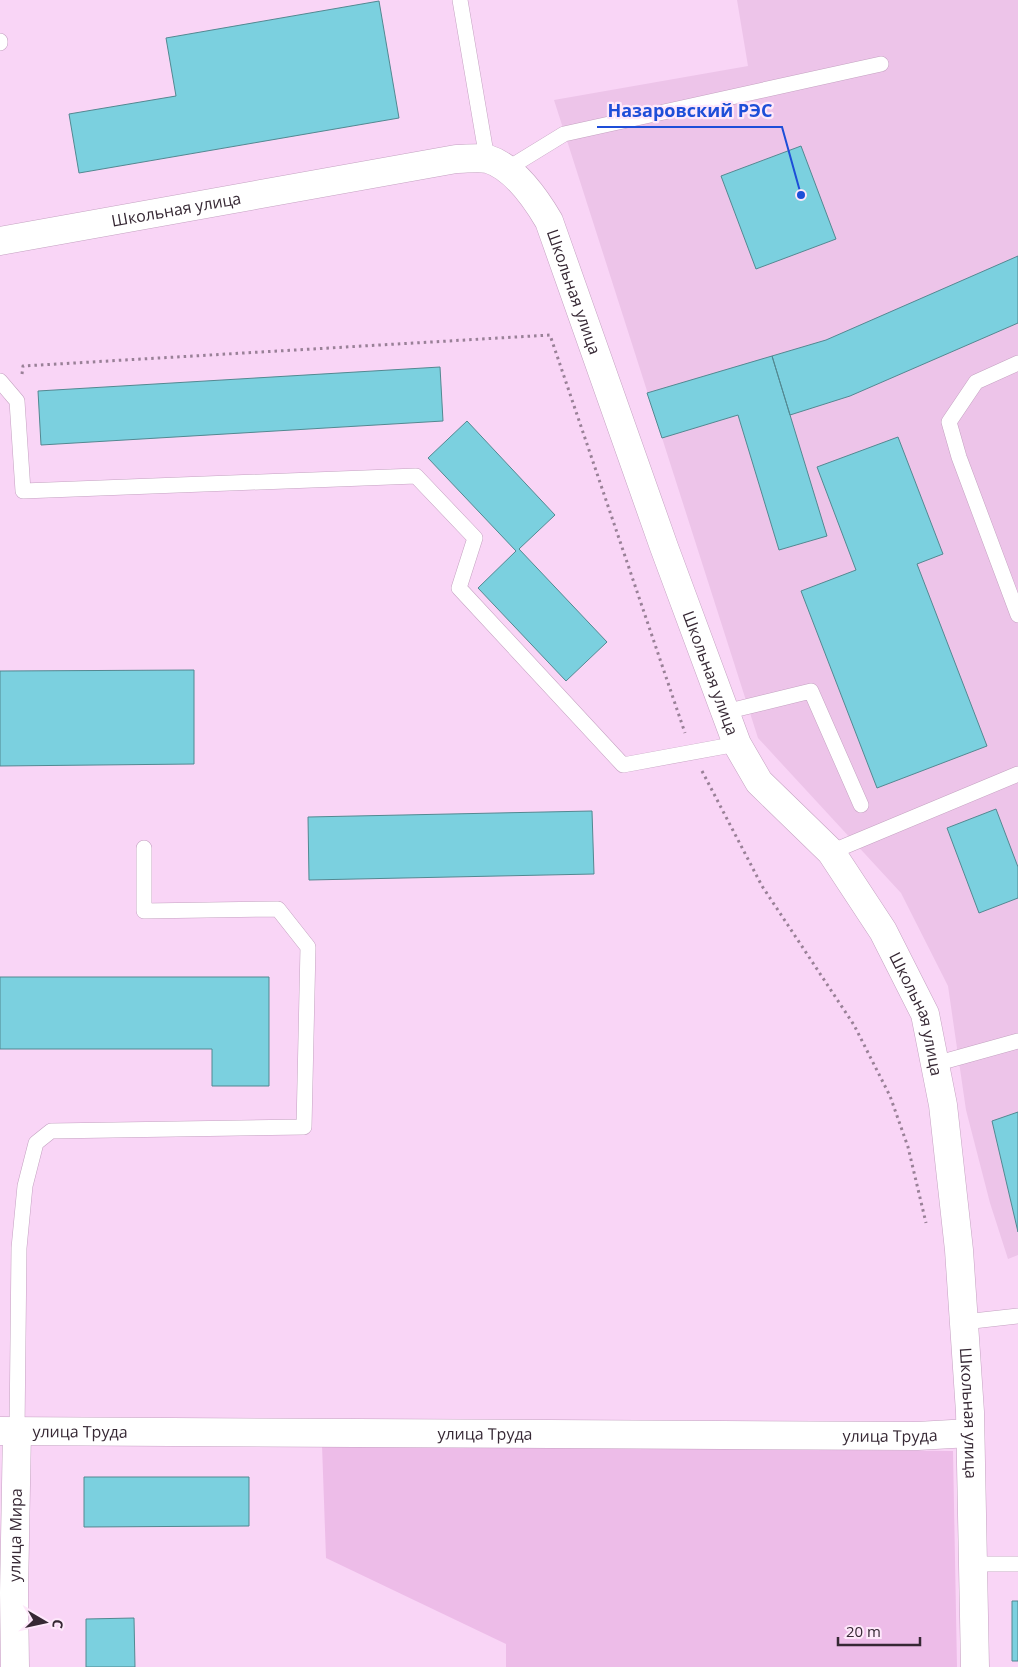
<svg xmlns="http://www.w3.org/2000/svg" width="1018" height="1667" viewBox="0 0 1018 1667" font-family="'Open Sans',sans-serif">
  <rect width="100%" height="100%" fill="#f9d5f6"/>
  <path fill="#edc4e9" d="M 737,0 L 1018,0 L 1018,1255 L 1008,1259 L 990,1203 L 966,1110 L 948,986 L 901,893 L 758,738 L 554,100 L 748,66 Z"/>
  <path fill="#edbce8" d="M 322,1445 L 953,1451 L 957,1667 L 506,1667 L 506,1644 L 326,1558 Z"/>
  <path fill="#7bd0df" stroke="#538891" d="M 379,1 L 399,118 L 79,173 L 69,114 L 176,96 L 166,38 Z
    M 801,146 L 836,239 L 756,269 L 721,176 Z
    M 1018,256 L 1018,323 L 850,396 L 790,415 L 772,356 L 826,340 Z
    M 772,356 L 827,536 L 779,550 L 738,415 L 662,438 L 647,393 Z
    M 440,367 L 443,421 L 41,445 L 38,391 Z
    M 467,421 L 555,515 L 519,549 L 607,642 L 566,681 L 478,588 L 516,551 L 428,458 Z
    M 898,437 L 943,554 L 917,564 L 987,746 L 877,788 L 801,591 L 856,570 L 817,467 Z
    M 194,670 L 194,764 L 0,766 L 0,671 Z
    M 996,809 L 1018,867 L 1018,898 L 979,913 L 947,828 Z
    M 592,811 L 594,874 L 309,880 L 308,817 Z
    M 0,977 L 269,977 L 269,1086 L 212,1086 L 212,1049 L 0,1049 Z
    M 1018,1112 L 1018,1232 L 992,1121 Z
    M 84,1477 L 249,1477 L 249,1526 L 84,1527 Z
    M 1012,1601 L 1018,1601 L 1018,1661 L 1012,1661 Z
    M 134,1618 L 135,1667 L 86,1667 L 86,1619 Z"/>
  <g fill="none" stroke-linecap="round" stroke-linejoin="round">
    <defs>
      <path id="lane" d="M 460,0 L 487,159
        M 0,41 L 0,43
        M 507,169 L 564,134 L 881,64
        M 1018,363 L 976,382 L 949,422 L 959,457 L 1018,615
        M 0,381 L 17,401 L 23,491 L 416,476 L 475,538 L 459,588 L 623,765 L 737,744
        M 725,712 L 811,691 L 861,805
        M 831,852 L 1018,774
        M 935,1064 L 1018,1041
        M 964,1322 L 1018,1316
        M 17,1431 L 19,1248 L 25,1186 L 36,1143 L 51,1131 L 304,1127 L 308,947 L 278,909 L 144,911 L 144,848
        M 973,1564 L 1018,1564"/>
      <g id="street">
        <path id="s1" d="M 0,241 L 456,159 C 466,159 479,157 488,159 C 514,167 536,199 549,221 L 664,547 L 737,744 L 759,782 L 831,852 L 883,931 L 925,1014 L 943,1105 L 959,1250 L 970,1412 L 975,1667"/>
        <path id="s2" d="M 0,1431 L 917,1436 L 970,1433"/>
        <path id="s3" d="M 15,1667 L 14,1593 L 17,1431"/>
      </g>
    </defs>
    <use href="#lane" stroke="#c4a2c1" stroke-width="16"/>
    <use href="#street" stroke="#c4a2c1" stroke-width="29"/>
    <path stroke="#998097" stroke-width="3" stroke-dasharray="2.5 4" stroke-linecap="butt" d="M 22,374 L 23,366 L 550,335 L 685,733
      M 702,771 L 762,886 L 854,1025 L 890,1096 L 908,1147 L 926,1223"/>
    <use href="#lane" stroke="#fff" stroke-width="15"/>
    <use href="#street" stroke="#fff" stroke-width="28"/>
  </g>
  <g text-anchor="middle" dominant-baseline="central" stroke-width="4.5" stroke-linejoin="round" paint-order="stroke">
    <g font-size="16" fill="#362834" stroke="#fee8fb">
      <text stroke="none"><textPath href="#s1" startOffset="179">Школьная улица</textPath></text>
      <text stroke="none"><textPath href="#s1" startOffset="659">Школьная улица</textPath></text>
      <text stroke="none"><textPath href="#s1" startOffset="1064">Школьная улица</textPath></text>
      <text stroke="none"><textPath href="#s1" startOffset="1469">Школьная улица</textPath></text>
      <text stroke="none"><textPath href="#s1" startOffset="1874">Школьная улица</textPath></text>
      <text stroke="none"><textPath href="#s2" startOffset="80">улица Труда</textPath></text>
      <text stroke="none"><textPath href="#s2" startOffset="485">улица Труда</textPath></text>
      <text stroke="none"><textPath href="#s2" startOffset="890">улица Труда</textPath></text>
      <text stroke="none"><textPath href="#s3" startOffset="132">улица Мира</textPath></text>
    </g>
  </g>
  <path fill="none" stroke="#1d4ed8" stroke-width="2" d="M801 195L782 127H597"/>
  <circle fill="#1d4ed8" stroke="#fee8fb" stroke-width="2" cx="801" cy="195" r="5"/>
  <g font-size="18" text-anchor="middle" font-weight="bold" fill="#1d4ed8" stroke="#fee8fb" stroke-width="4.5" stroke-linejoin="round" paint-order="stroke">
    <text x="690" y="117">Назаровский РЭС</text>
  </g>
  <g transform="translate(45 1622) rotate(99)" stroke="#fee8fb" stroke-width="4" paint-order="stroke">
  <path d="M0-4L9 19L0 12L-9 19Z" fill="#362834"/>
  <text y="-8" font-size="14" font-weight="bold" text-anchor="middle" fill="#362834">С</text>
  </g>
  <path d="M838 1637v8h82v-8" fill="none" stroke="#362834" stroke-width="2.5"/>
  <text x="846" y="1637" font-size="15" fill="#362834" stroke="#fee8fb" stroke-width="4" paint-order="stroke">20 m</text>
</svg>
